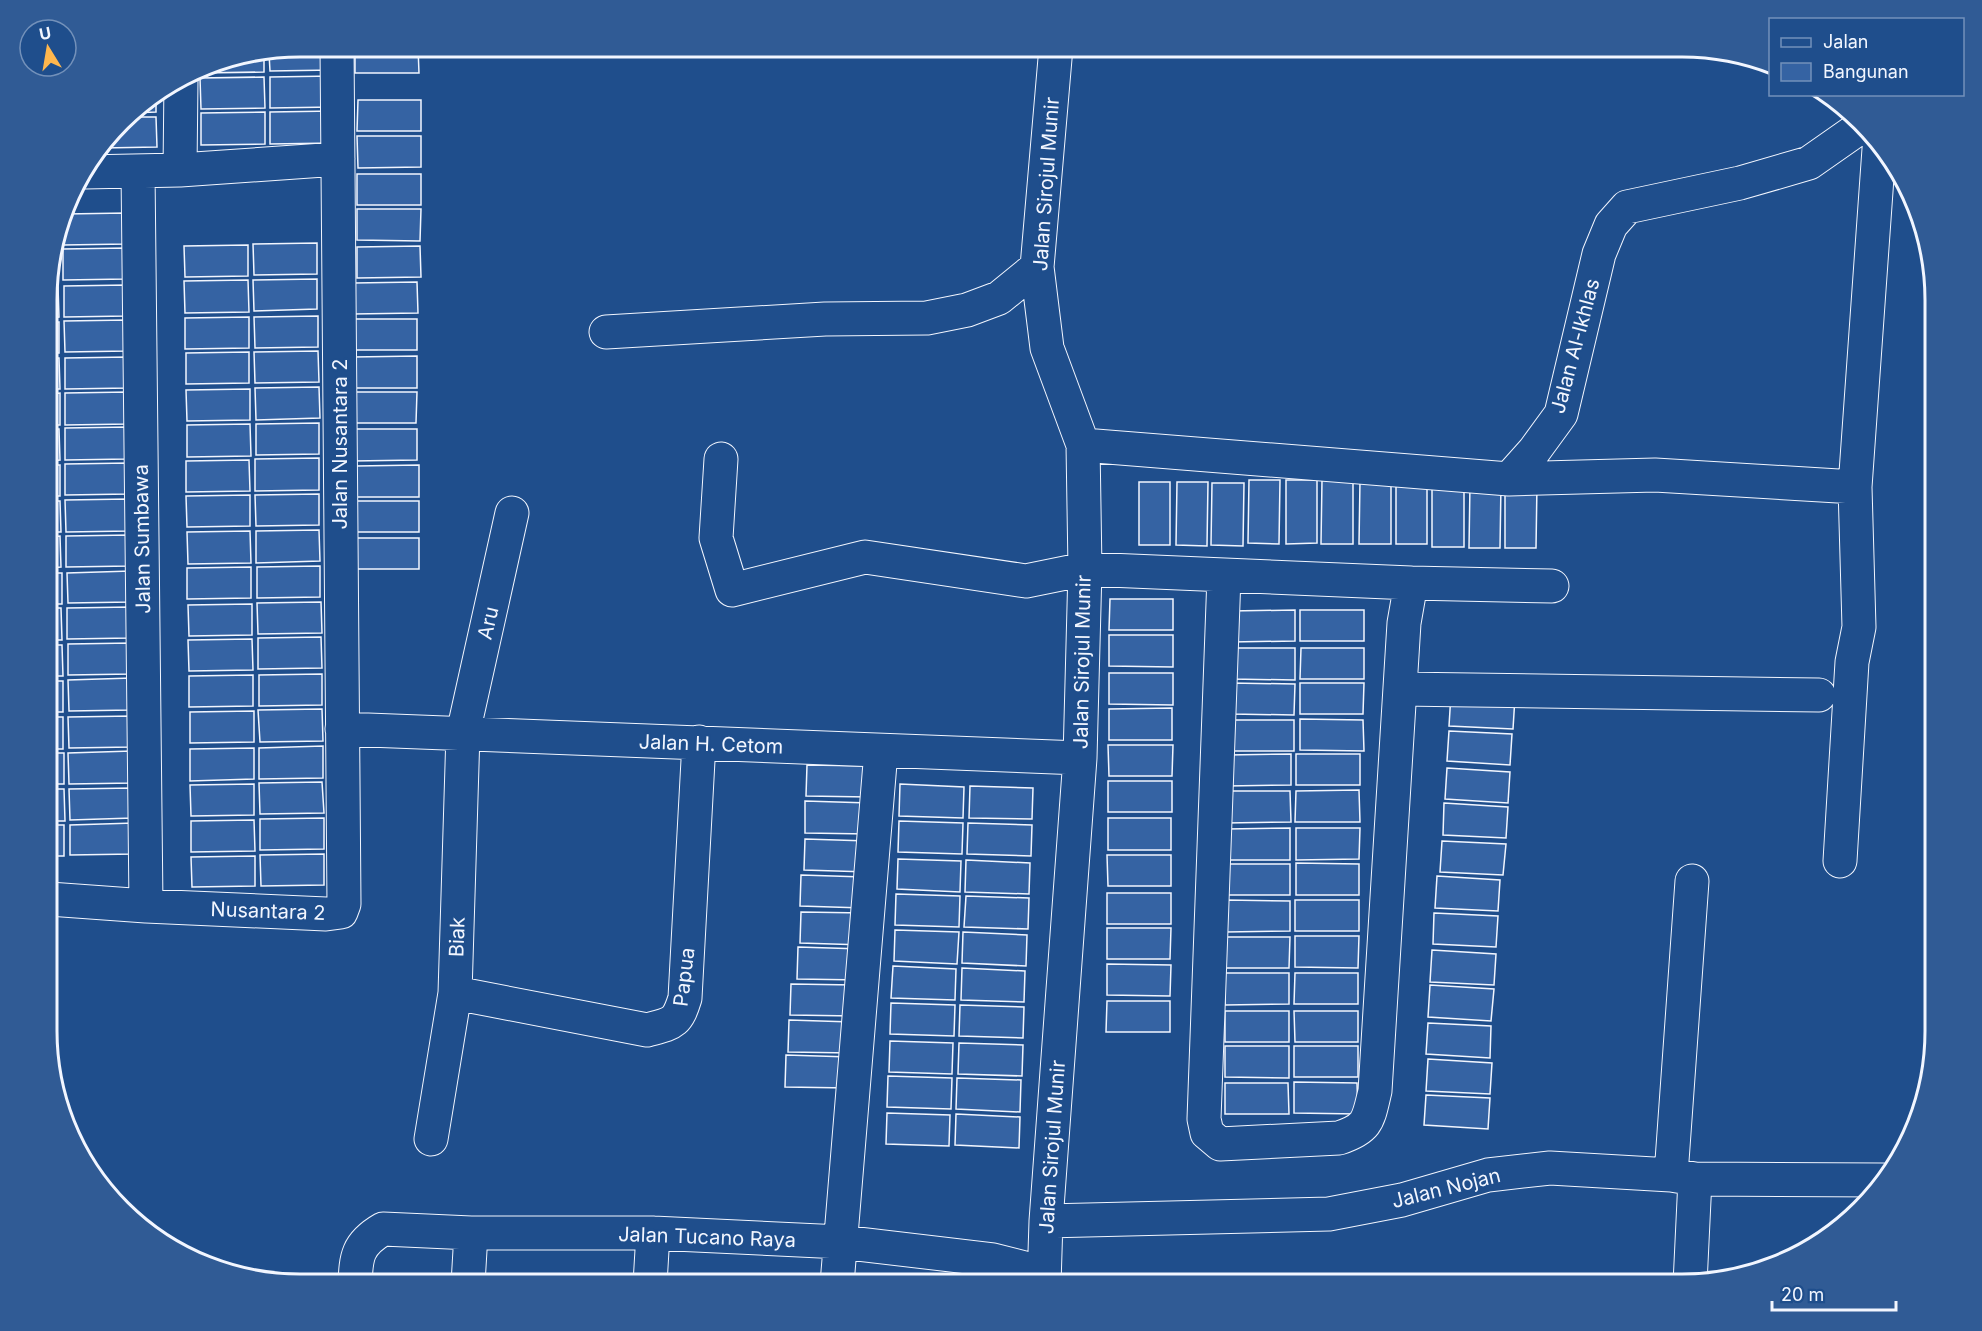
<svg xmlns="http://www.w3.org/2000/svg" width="1982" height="1331" viewBox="0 0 1982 1331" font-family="Inter,sans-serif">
  <rect width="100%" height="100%" fill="#1f4e8c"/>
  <path fill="#3563a3" stroke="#f2f6ff" stroke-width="1.5" d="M 300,46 L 333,47 L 333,70 L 270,71 L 269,53 Z
    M 355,47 L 418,47 L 419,73 L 355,73 Z
    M 264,54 L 264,72 L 200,73 L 200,68 L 204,66 Z
    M 333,76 L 334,107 L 270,108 L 270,77 Z
    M 264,77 L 265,108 L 201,109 L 200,78 Z
    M 156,95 L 156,112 L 130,113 L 133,110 Z
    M 358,100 L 421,100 L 421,131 L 357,131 Z
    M 334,111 L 334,143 L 270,144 L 270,112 Z
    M 265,112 L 265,144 L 201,145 L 201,113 Z
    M 127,117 L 156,117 L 157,147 L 103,148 Z
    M 357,136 L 421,136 L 421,167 L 358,168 Z
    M 357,174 L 421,174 L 421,205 L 357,205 Z
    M 357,209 L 421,209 L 420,241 L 357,240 Z
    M 126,213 L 127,244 L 63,245 L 62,222 L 65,214 Z
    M 317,243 L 317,274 L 254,275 L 253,244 Z
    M 248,245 L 248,276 L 185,277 L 184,246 Z
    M 420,246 L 421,277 L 357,278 L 357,247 Z
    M 127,248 L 127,279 L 63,280 L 63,249 Z
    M 54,249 L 57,249 L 58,281 L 49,281 L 49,268 Z
    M 317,279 L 317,309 L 254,311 L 253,280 Z
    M 248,280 L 249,312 L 185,313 L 184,281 Z
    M 417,282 L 418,313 L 353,314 L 354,283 Z
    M 127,285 L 127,316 L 64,317 L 64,286 Z
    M 49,287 L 58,287 L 59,317 L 49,318 Z
    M 318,316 L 318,347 L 255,348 L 254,317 Z
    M 249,317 L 249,348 L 185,349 L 185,318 Z
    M 353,319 L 417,319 L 417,350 L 353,350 Z
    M 128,320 L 128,351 L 65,352 L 64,321 Z
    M 49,322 L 59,322 L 59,353 L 49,353 Z
    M 318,351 L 319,382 L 255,383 L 254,352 Z
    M 249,352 L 249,383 L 186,384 L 186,353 Z
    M 417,356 L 417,388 L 353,388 L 353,357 Z
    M 128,357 L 129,388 L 65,389 L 65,358 Z
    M 49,358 L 59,358 L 60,389 L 49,389 Z
    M 319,387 L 320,418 L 256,420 L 255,388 Z
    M 250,389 L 250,420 L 187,421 L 186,390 Z
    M 129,392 L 129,424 L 65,425 L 65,393 Z
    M 353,392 L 417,392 L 416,423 L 353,423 Z
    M 60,393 L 60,425 L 49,425 L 49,394 Z
    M 319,423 L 319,454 L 256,455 L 256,424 Z
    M 250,424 L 251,456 L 187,457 L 187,425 Z
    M 128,427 L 128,459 L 65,460 L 65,428 Z
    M 49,429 L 59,429 L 60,460 L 49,461 Z
    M 353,429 L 417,429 L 417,460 L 353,461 Z
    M 319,458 L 319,490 L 255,491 L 255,459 Z
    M 249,460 L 250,491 L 186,492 L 186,461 Z
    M 129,463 L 129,494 L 65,495 L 65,464 Z
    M 49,465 L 60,465 L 60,496 L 49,496 Z
    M 419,465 L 419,497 L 355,497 L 356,466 Z
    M 1249,480 L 1280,480 L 1279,544 L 1248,543 Z
    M 1286,480 L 1317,480 L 1317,543 L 1286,544 Z
    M 1322,480 L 1353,480 L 1353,544 L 1321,544 Z
    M 1360,481 L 1391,481 L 1391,544 L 1359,544 Z
    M 1396,481 L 1427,481 L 1427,544 L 1396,544 Z
    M 1139,482 L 1170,482 L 1170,545 L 1139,545 Z
    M 1177,482 L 1208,482 L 1207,546 L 1176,545 Z
    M 1212,483 L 1244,483 L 1243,546 L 1211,545 Z
    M 1432,484 L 1464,484 L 1464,547 L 1432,547 Z
    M 1470,484 L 1501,484 L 1500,548 L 1469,548 Z
    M 1537,484 L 1536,548 L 1505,548 L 1505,485 Z
    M 319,494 L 319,525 L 256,526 L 255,495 Z
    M 250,495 L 250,526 L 187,527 L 186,496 Z
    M 129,499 L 130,531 L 66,532 L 65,500 Z
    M 49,501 L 60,501 L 61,532 L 49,532 Z
    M 355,501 L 419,501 L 419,532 L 355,532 Z
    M 319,530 L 320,561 L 256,563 L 256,531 Z
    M 250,531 L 251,563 L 188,564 L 187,532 Z
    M 130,535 L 130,566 L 66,567 L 66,536 Z
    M 60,536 L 61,567 L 49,568 L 49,537 Z
    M 355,538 L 419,538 L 419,569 L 355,569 Z
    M 320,566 L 320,597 L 257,598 L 257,567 Z
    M 251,567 L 251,598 L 187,599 L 187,568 Z
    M 131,571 L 131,602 L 68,603 L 67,573 Z
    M 49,573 L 62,573 L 62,604 L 49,604 Z
    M 1110,599 L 1173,599 L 1173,630 L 1109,630 Z
    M 321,602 L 322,633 L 258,634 L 257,603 Z
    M 252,604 L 252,635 L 189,636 L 188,605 Z
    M 131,607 L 131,638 L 67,639 L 67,608 Z
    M 49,608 L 61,608 L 62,640 L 49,640 Z
    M 1295,610 L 1295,641 L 1231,642 L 1231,611 Z
    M 1300,610 L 1364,610 L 1364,641 L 1300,641 Z
    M 1109,635 L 1173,635 L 1173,667 L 1109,666 Z
    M 321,637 L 322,668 L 258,669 L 258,638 Z
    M 252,639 L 253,670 L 189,671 L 188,640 Z
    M 132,643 L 132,674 L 68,675 L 68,644 Z
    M 49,645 L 62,645 L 63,676 L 49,676 Z
    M 1231,648 L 1295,648 L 1295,680 L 1231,679 Z
    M 1301,648 L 1364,648 L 1364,679 L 1300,679 Z
    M 1109,673 L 1173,673 L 1173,705 L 1109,704 Z
    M 322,674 L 322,705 L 259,706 L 259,675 Z
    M 253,675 L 253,706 L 189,707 L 189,676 Z
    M 132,678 L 132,710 L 69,711 L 68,680 Z
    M 49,681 L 63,681 L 63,712 L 49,712 Z
    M 1231,683 L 1295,684 L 1294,715 L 1231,714 Z
    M 1300,683 L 1364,683 L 1363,714 L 1300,714 Z
    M 1451,694 L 1515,697 L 1513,729 L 1449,726 Z
    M 1172,708 L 1172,740 L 1109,740 L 1109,709 Z
    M 322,709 L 323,741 L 260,742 L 258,710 Z
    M 254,711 L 254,742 L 190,743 L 190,712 Z
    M 132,716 L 132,747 L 69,748 L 68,717 Z
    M 49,717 L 63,717 L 63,749 L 49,749 Z
    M 1300,719 L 1363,720 L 1364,751 L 1300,750 Z
    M 1231,720 L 1294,720 L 1294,751 L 1231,751 Z
    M 1449,731 L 1512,734 L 1510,765 L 1447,761 Z
    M 1108,745 L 1173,745 L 1172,776 L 1109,776 Z
    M 323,746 L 323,778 L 259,779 L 259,748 Z
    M 254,748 L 254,779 L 190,781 L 190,749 Z
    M 132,751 L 133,783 L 69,784 L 68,753 Z
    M 49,753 L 64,753 L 64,784 L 49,784 Z
    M 1291,754 L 1291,785 L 1227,786 L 1227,755 Z
    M 1296,754 L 1360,754 L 1360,785 L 1296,785 Z
    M 807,765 L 870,766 L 869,797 L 806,796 Z
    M 1447,768 L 1510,772 L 1508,803 L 1445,799 Z
    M 1108,781 L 1172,781 L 1172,812 L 1108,812 Z
    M 322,782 L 324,813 L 260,814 L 259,783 Z
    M 254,784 L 254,815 L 191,816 L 190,785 Z
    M 900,784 L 964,787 L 963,818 L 899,816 Z
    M 970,786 L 1033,788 L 1032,819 L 969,818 Z
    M 133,788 L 133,818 L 70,820 L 69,789 Z
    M 49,789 L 64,789 L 65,821 L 49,821 Z
    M 1359,790 L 1360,822 L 1295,822 L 1296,791 Z
    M 1227,791 L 1290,791 L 1291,822 L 1226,823 Z
    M 805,801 L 869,803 L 868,834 L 805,833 Z
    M 1444,803 L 1508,807 L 1506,838 L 1443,835 Z
    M 324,818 L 324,849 L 260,850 L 260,819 Z
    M 1108,818 L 1171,818 L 1171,850 L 1108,850 Z
    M 254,820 L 255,851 L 191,852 L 191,821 Z
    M 899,821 L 963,823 L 962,854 L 898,852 Z
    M 134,823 L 134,854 L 70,855 L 70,825 Z
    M 968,823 L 1032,825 L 1031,856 L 967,854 Z
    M 49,825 L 64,825 L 64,856 L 49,856 Z
    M 1290,828 L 1290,860 L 1227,860 L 1227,829 Z
    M 1296,828 L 1360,828 L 1359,859 L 1296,860 Z
    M 805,839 L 868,841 L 868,872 L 804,870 Z
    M 1442,841 L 1506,844 L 1503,875 L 1440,872 Z
    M 324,854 L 324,885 L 261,886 L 260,855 Z
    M 1107,855 L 1171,855 L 1171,886 L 1108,886 Z
    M 255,856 L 255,886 L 192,887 L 191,857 Z
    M 898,859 L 961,861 L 960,892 L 897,889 Z
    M 966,860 L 1030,863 L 1029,894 L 965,892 Z
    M 1296,863 L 1359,864 L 1359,895 L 1296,895 Z
    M 1227,864 L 1290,864 L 1290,895 L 1226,895 Z
    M 801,875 L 864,877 L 863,908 L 800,906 Z
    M 1437,876 L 1500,880 L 1498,911 L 1435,908 Z
    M 1107,893 L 1171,893 L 1171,924 L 1107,924 Z
    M 896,894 L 960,896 L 959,927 L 895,925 Z
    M 966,896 L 1029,898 L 1028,929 L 964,927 Z
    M 1226,900 L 1290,901 L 1290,931 L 1226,932 Z
    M 1295,900 L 1359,900 L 1359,931 L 1295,931 Z
    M 801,912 L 864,913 L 864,945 L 800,943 Z
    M 1434,913 L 1498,916 L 1496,947 L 1433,944 Z
    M 1107,928 L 1171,928 L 1170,959 L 1107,959 Z
    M 895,930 L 959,932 L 957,964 L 894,961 Z
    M 963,932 L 1027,935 L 1026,966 L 962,963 Z
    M 1295,936 L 1359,936 L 1358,968 L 1295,967 Z
    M 1226,937 L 1290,937 L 1289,968 L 1226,968 Z
    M 798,947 L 862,949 L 861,980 L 797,979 Z
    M 1432,950 L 1496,954 L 1494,985 L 1430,982 Z
    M 1107,964 L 1171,965 L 1170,996 L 1107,995 Z
    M 893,966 L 956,969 L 955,1000 L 891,998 Z
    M 962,968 L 1025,971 L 1024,1002 L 961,1000 Z
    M 1225,973 L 1289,973 L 1289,1004 L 1225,1005 Z
    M 1295,973 L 1358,973 L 1358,1004 L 1294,1004 Z
    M 791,984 L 855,985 L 854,1016 L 790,1015 Z
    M 1430,985 L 1494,989 L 1491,1021 L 1428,1017 Z
    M 1107,1001 L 1170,1001 L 1170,1032 L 1106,1032 Z
    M 891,1003 L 955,1005 L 954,1036 L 890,1034 Z
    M 960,1005 L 1024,1007 L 1023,1038 L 959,1036 Z
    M 1225,1011 L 1289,1011 L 1289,1042 L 1225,1042 Z
    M 1294,1011 L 1358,1011 L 1358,1042 L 1295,1042 Z
    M 789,1020 L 852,1022 L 851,1053 L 788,1052 Z
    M 1428,1023 L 1491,1026 L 1490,1058 L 1426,1054 Z
    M 890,1041 L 953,1043 L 952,1074 L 889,1072 Z
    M 959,1043 L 1023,1045 L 1022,1076 L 958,1074 Z
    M 1225,1046 L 1289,1046 L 1289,1078 L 1225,1077 Z
    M 1294,1046 L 1358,1046 L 1358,1077 L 1294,1077 Z
    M 786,1055 L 850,1057 L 849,1088 L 785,1087 Z
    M 1428,1059 L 1492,1063 L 1490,1094 L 1426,1091 Z
    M 888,1076 L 952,1078 L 951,1109 L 887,1107 Z
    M 957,1078 L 1021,1080 L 1020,1112 L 956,1109 Z
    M 1294,1082 L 1357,1083 L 1358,1114 L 1294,1113 Z
    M 1225,1083 L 1288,1083 L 1289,1114 L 1225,1114 Z
    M 1426,1095 L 1490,1098 L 1488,1129 L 1424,1125 Z
    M 887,1113 L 950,1115 L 949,1146 L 886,1144 Z
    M 956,1114 L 1020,1117 L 1019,1148 L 955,1145 Z"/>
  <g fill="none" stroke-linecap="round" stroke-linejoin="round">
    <defs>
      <path id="minor" d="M 180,170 L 181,80
        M 138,171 L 146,906
        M 85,172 L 180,170 L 338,159
        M 606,332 L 825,319 L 927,318 L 967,310 L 999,298 L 1037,267
        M 1083,445 L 1509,479 L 1534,451 L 1561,414 L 1599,254 L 1611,225 L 1627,207 L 1740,183 L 1809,163 L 1859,128
        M 721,459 L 716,538 L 732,590 L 865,557 L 1026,581 L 1085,569 L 1411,583 L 1404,623 L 1375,1091 C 1368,1120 1369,1128 1339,1138 L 1220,1144 L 1207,1133 L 1204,1119 L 1224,576
        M 1509,479 L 1655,475 L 1855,487
        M 1411,583 L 1552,586
        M 1400,689 L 1819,695
        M 342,729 L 1080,758
        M 1840,861 L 1852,662 L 1859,627 L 1855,487 L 1879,149
        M 49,899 L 146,906 L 326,914 L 341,912 L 344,904 L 337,47
        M 455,993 L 647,1030 C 673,1023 677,1024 685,998 L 699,742
        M 431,1139 L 455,993 L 463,733 L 512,513
        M 1671,1175 L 1692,881
        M 1046,1221 L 1329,1214 L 1402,1200 L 1488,1175 L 1550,1168 L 1671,1175 L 1695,1179 L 1883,1180
        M 355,1284 C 356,1257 357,1244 383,1229 L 471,1233 L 653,1233 L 841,1242 L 993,1260 L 1044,1273
        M 468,1284 L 471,1233
        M 650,1284 L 653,1233
        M 837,1284 L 881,751
        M 1044,1284 L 1046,1221 L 1080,758 L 1085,569 L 1083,445 L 1047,348 L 1037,267 L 1056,47
        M 1690,1284 L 1695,1179"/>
    </defs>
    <use href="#minor" stroke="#f2f6ff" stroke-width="35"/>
    <use href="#minor" stroke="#1f4e8c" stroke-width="33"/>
  </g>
  <g text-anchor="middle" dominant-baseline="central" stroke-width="4.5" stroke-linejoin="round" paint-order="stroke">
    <g font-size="20" fill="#f2f6ff" stroke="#1f4e8c">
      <text transform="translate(1046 184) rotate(-86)">Jalan Sirojul Munir</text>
      <text transform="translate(1575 346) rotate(-75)">Jalan Al-Ikhlas</text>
      <text transform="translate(340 444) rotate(-90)">Jalan Nusantara 2</text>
      <text transform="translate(142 539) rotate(-91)">Jalan Sumbawa</text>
      <text transform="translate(488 623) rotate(-77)">Aru</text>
      <text transform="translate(1082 662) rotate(-89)">Jalan Sirojul Munir</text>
      <text transform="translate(711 744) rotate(2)">Jalan H. Cetom</text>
      <text transform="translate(268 911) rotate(2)">Nusantara 2</text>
      <text transform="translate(457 937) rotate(-88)">Biak</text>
      <text transform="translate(684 977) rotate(-83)">Papua</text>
      <text transform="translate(1052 1147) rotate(-86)">Jalan Sirojul Munir</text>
      <text transform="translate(1446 1188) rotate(-14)">Jalan Nojan</text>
      <text transform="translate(707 1237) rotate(2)">Jalan Tucano Raya</text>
    </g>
  </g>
  <path d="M0 0H1982V1331H0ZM300 57H1682A243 243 0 0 1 1925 300V1031A243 243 0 0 1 1682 1274H300A243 243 0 0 1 57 1031V300A243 243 0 0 1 300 57Z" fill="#305b95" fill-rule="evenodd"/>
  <path fill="none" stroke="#f2f6ff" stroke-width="3" d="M300 57H1682A243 243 0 0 1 1925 300V1031A243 243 0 0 1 1682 1274H300A243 243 0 0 1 57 1031V300A243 243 0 0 1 300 57Z"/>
  <rect x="1769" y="18" width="195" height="78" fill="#1f4e8c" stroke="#7391ba" stroke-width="1.5"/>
  <rect x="1781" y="38" width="30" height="9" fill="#1f4e8c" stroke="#7391ba" stroke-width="1.5"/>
  <text x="1823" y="48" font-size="18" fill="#f2f6ff">Jalan</text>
  <rect x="1781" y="63" width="30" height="18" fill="#3563a3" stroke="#7391ba" stroke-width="1.5"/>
  <text x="1823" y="78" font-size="18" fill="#f2f6ff">Bangunan</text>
  <g transform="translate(48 48) rotate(349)"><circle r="28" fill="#1f4e8c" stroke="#7391ba" stroke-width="1.5"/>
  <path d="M0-4.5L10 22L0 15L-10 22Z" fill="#ffb74d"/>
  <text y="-9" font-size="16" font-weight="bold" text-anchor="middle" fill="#f2f6ff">U</text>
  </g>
  <path d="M1772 1301v9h124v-9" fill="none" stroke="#f2f6ff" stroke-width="3"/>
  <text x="1781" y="1301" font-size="18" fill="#f2f6ff" stroke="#1f4e8c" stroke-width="4.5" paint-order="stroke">20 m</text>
</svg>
